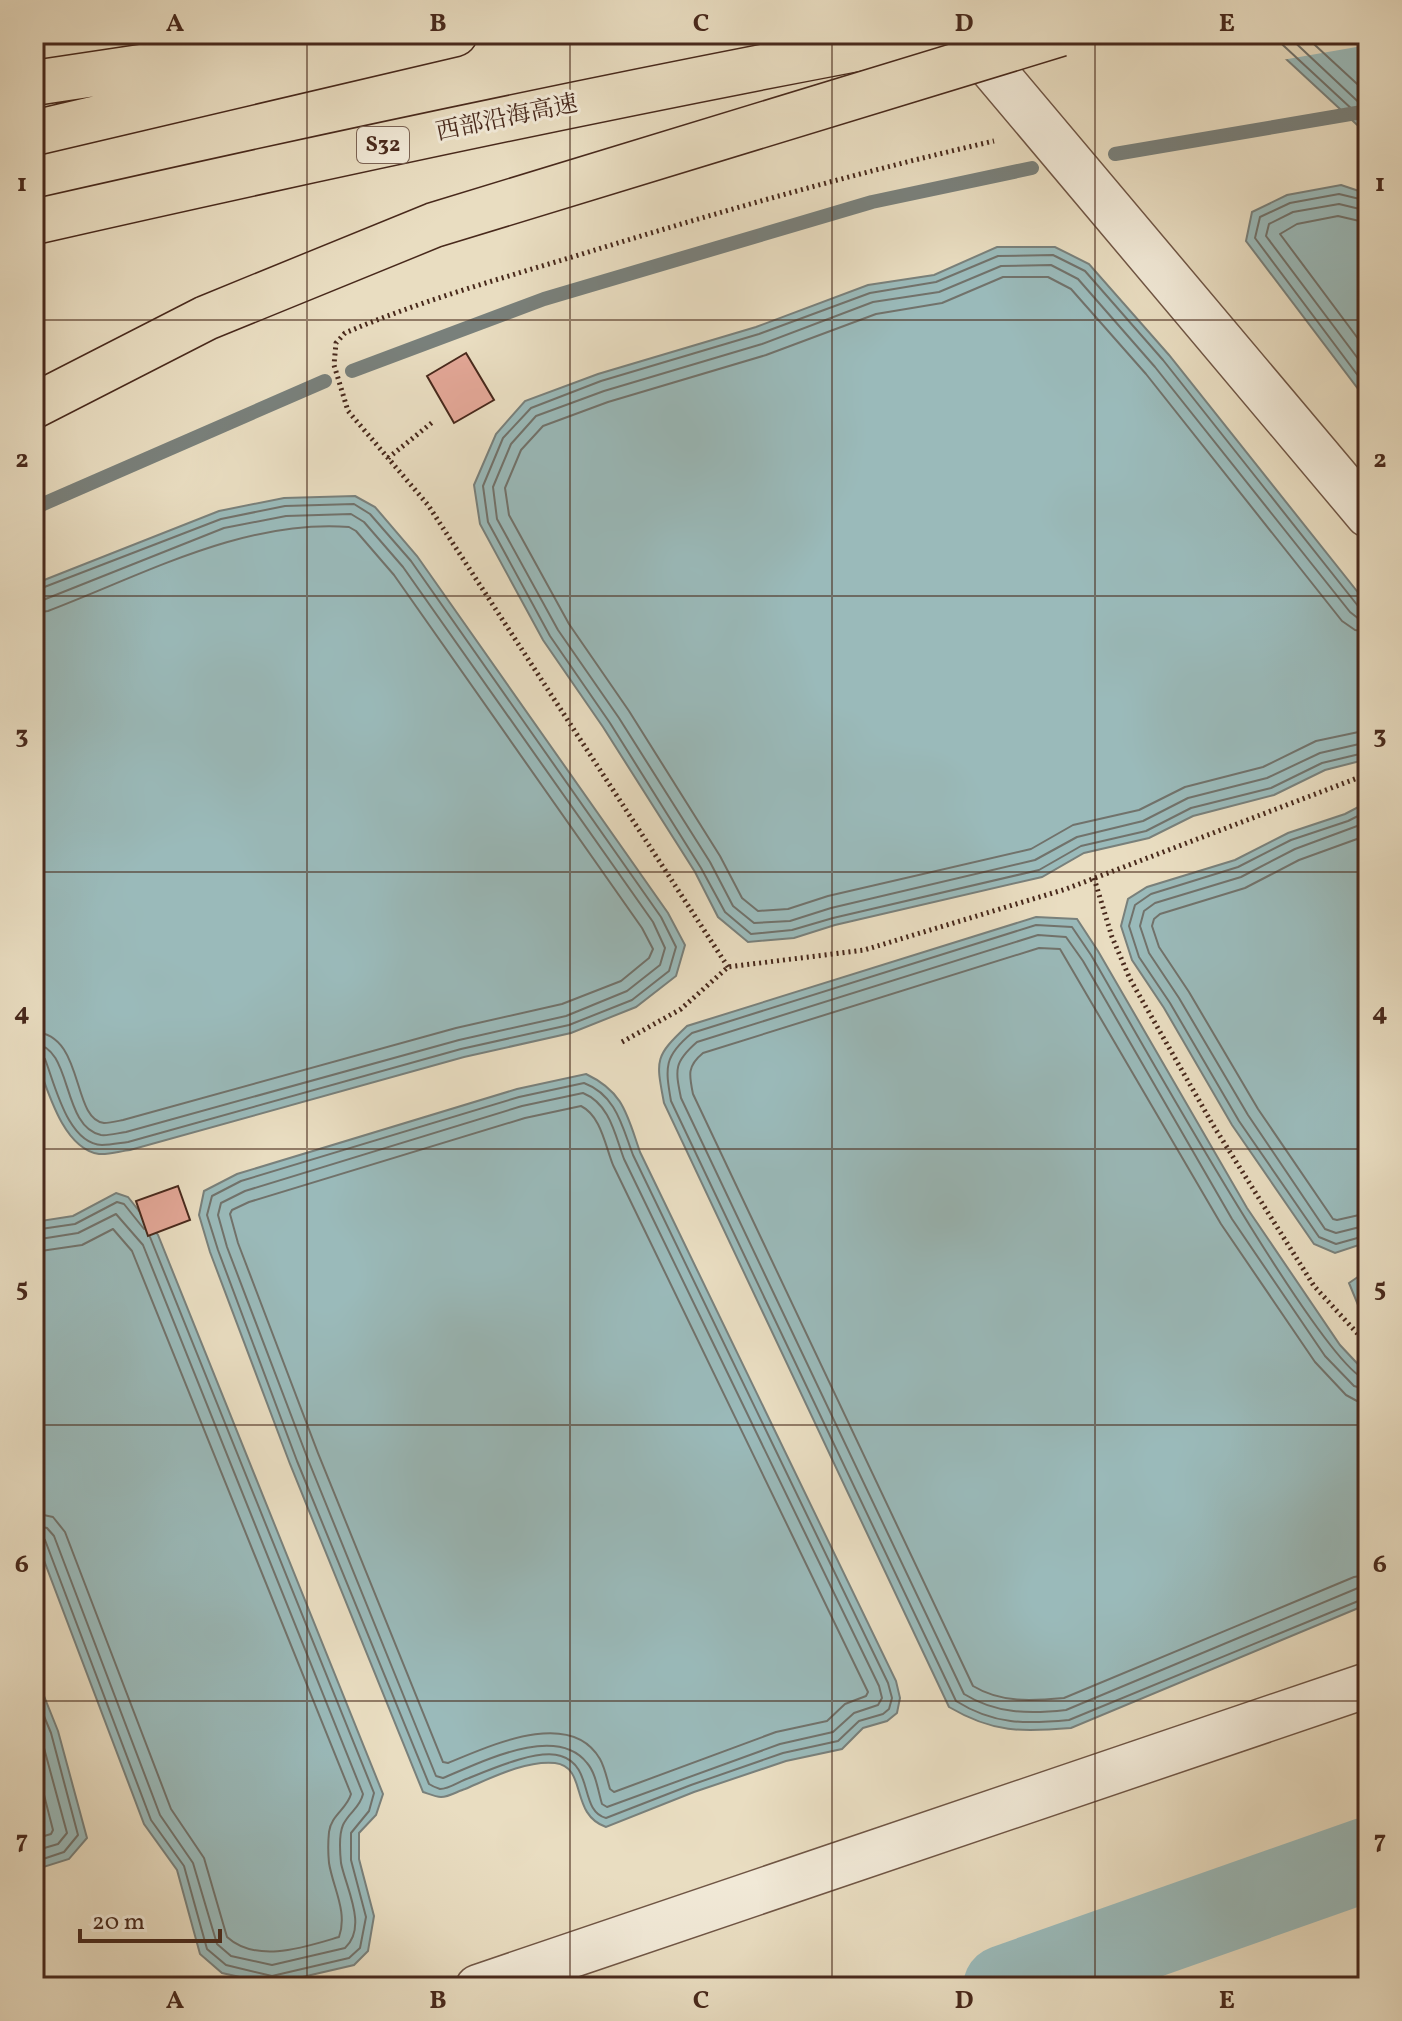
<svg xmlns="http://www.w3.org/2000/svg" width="1402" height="2021" viewBox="0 0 1402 2021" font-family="Vollkorn,'Noto Serif SC',serif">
  <rect width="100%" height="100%" fill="#e9ddc1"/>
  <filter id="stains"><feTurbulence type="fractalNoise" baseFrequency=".0025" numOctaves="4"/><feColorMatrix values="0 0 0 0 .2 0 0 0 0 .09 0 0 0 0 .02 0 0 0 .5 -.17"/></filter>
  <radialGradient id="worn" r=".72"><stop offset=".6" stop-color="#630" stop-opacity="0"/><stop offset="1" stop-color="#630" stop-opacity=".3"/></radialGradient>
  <path fill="#9ababa" stroke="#79807b" stroke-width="2" d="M 1259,34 L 1368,34 L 1368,135 Z
    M 1341,185 L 1368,194 L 1368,402 L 1246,241 L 1252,212 L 1287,195 Z
    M 997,247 L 1055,247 L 1089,264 L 1169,355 L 1368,605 L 1368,759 L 1325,770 L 1274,795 L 1193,816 L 1149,838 L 1084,853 L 1042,877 L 835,925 L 794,938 L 748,942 L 718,917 L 695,872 L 603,727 L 543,640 L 480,524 L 474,485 L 496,434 L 525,401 L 598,374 L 756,327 L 868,285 L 934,275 Z
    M 355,496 L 375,507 L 417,556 L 668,913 L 685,945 L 676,976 L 636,1007 L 571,1033 L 464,1057 L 130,1150 C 121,1151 108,1155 99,1154 C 61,1148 46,1084 34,1053 L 34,584 L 219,511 L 284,498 Z
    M 1368,802 L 1368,1242 L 1335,1253 L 1314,1244 L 1232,1125 L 1164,1008 L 1132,960 L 1121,926 L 1128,899 L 1147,887 L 1235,860 L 1288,833 L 1345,814 Z
    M 1036,917 L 1077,919 L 1098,951 L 1247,1208 L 1340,1345 L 1368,1375 L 1368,1604 L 1071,1728 C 1022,1732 993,1733 949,1707 L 664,1103 C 656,1060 654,1057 687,1026 Z
    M 586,1074 C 624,1092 627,1115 640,1152 L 896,1681 L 900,1698 L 897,1713 L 887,1721 L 863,1728 L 842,1749 L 786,1761 L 694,1792 L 606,1827 C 569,1814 588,1767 555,1763 C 526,1760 491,1778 465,1789 C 458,1791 449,1797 441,1797 C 436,1797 429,1794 423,1792 L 290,1464 L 210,1252 L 199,1215 L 204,1191 L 237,1174 L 517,1089 Z
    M 116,1193 L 128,1197 L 158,1235 L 383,1794 L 376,1815 L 359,1833 L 359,1859 L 374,1916 L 368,1951 L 354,1965 L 272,1984 L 222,1973 L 200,1954 L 177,1870 L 144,1824 L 34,1534 L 34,1222 L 73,1216 Z
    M 1368,1270 L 1368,1317 L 1358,1305 L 1349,1283 Z
    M 34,1671 L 58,1731 L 87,1838 L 69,1859 L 34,1870 Z"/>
  <path fill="#e9ddc1" d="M 1255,34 L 1368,34 L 1368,45 L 1282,60 Z"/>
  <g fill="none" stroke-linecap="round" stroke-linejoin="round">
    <path stroke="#71726b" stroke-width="2" d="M 1271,34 L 1368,124
      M 1286,34 L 1368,111
      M 1303,34 L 1368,94
      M 1368,201 L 1339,194 L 1290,203 L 1260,217 L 1255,238 L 1368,389
      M 1368,211 L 1339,204 L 1293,212 L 1269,224 L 1266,236 L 1368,372
      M 1368,223 L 1338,216 L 1297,224 L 1280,234 L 1368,352
      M 34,591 L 221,519 L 285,506 L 354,504 L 370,514 L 411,561 L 661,917 L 676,947 L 669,971 L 632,1000 L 569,1025 L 461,1049 L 128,1142 C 120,1143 110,1145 102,1145 C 68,1144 55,1085 45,1059 L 34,1054
      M 34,601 L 43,600 L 224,528 L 286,516 L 351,514 L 364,522 L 403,567 L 653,922 L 665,948 L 660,965 L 627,991 L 566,1016 L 459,1040 L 126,1132 C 118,1133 108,1136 101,1135 C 61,1127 73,1046 34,1044
      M 1368,609 L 1358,606 L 1163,360 L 1085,271 L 1053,255 L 998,256 L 936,282 L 870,293 L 759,334 L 601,381 L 531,408 L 503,438 L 483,486 L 488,522 L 550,636 L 610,723 L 701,868 L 725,912 L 751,934 L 792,930 L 833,918 L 1039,870 L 1081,846 L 1146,831 L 1191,808 L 1271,788 L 1322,763 L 1368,752
      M 34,613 L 48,611 C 143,575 244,519 349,527 L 356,531 L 394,575 L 642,928 L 653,949 L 649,958 L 621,981 L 562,1004 L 456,1028 L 123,1120 C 118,1121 110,1123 104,1123 C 71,1119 85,1034 34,1032
      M 1368,620 L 1359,619 L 1350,612 L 1155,367 L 1078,279 L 1051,265 L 1001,266 L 939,292 L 873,302 L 762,344 L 604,391 L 536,416 L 511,444 L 493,487 L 497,519 L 558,630 L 619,718 L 710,862 L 733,906 L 754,923 L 790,921 L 831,908 L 1035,860 L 1077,837 L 1143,821 L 1188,798 L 1267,778 L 1320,753 L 1368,742
      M 1368,632 L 1355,630 L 1342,621 L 1146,374 L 1071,289 L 1048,277 L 1003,277 L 942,303 L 876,314 L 766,355 L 608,402 L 543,426 L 521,450 L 505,488 L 509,515 L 569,624 L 629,711 L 720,856 L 742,898 L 758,911 L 788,909 L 828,896 L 1031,849 L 1073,825 L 1139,810 L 1185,787 L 1263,767 L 1316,741 L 1368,730
      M 1368,811 L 1348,821 L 1291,840 L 1238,867 L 1151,894 L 1135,905 L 1129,926 L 1139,957 L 1170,1003 L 1239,1121 L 1319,1237 L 1336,1244 L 1368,1235
      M 1368,822 L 1295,849 L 1241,877 L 1155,903 L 1144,911 L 1140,926 L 1149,953 L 1179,998 L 1248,1115 L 1325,1229 L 1336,1233 L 1368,1225
      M 1368,835 L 1299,860 L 1245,888 L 1160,914 L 1154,919 L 1152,926 L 1159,947 L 1189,992 L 1258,1109 L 1333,1219 L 1337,1220 L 1368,1213
      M 584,1083 C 616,1095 622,1126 633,1155 L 888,1683 L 892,1698 L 889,1709 L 883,1714 L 859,1721 L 838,1741 L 783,1753 L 691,1785 L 606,1818 C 579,1811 594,1766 561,1756 C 537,1748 487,1771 464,1780 C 457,1783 448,1789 440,1789 C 437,1788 432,1786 429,1784 L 297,1461 L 218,1250 L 207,1215 L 212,1196 L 241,1181 L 519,1097 Z
      M 583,1093 C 610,1104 615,1135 624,1159 L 879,1686 L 882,1698 L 878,1705 L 854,1713 L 833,1732 L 780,1744 L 607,1807 L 602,1804 C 598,1791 596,1773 587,1763 C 556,1723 480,1763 443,1778 L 436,1776 L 307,1457 L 227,1247 L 218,1215 L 221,1203 L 245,1191 L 522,1106 Z
      M 581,1106 C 601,1116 605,1145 613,1165 L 868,1692 L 866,1696 L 845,1704 L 827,1721 L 776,1732 L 614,1792 L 610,1789 C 607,1779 605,1768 600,1759 C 570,1707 488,1747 448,1763 L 443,1762 L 318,1453 L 238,1243 L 230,1214 L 232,1210 L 249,1202 L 525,1118 Z
      M 34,1230 L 75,1224 L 117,1202 L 124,1204 L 144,1229
      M 34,1240 L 78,1233 L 116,1214 L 143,1245 L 363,1794 C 360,1808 349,1812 343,1825 C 339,1834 340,1853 341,1863 C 346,1888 368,1927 345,1948 L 272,1965 L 231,1956 L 217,1944 L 193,1863 L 160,1815 L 54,1536 L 47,1528 L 34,1525
      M 34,1252 L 82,1245 L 113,1229 L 132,1251 L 351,1794 C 347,1809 331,1815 329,1832 C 328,1842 328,1853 329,1863 C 333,1888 348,1912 339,1937 C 305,1947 257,1964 227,1937 L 204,1858 L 171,1809 L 65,1532 L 53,1517 L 34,1513
      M 1368,1380 C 1326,1376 1124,1011 1091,955 L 1072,927 L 1036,925 L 692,1033 C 664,1056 665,1067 671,1101 L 956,1701 C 994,1725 1026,1724 1069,1720 L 1368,1597
      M 1368,1390 L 1354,1386 L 1325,1356 L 1232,1219 L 1083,961 L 1066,937 L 1038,935 L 697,1042 C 674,1062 675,1069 681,1098 L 964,1694 C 996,1714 1030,1714 1066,1710 L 1358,1588 L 1368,1587
      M 1368,1402 L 1357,1401 L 1346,1395 L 1315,1362 L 1221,1224 L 1060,949 L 1039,948 L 703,1053 C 687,1066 689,1075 693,1094 L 973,1686 C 1001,1703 1032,1701 1064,1698 L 1354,1577 L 1368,1575
      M 34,1535 L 40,1535 L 45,1540 L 151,1820 L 184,1866 L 207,1949 L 226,1965 L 272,1976 L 349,1958 L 360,1948 L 366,1917 L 351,1860 L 351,1833 L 369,1811 L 374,1793 L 150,1237
      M 34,1692 L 51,1733 L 78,1835 L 64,1852 L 34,1862
      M 34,1719 L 41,1737 L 67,1833 L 58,1844 L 34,1851
      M 34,1756 L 53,1830 L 51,1834 L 34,1839"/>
    <path stroke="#79807b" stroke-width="14" d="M 1115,154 L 1368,111
      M 352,371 L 544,299 L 872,202 L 1032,168
      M 34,508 L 325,381"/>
    <path stroke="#9ababa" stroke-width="84" d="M 1005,1987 L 1368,1859"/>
  </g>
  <path fill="#e3a797" stroke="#48291c" stroke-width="2" d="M 466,353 L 494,400 L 454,423 L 427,376 Z
    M 178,1186 L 190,1220 L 148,1236 L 136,1201 Z"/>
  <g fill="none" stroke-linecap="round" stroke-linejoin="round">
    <defs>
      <path id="street" d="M 963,34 L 1368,515
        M 478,1987 L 1368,1685"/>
      <path id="highway" d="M 34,83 L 321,40
        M 34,133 L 455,34
        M 34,222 C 333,154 634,90 936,34"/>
    </defs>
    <use href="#street" stroke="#705645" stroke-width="47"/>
    <use href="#highway" stroke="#48291c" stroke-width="47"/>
    <path stroke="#48291c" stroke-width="5" stroke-dasharray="2 4" stroke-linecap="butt" d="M 388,458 L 434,421
      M 1094,878 L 1112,937 L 1130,979 L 1213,1125 L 1314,1286 L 1368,1345
      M 728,967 L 428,505 L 348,411 L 334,365 L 336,343 L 345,333 C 422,300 503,278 582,254 C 718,212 855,173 994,141
      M 622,1042 L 681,1009 L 728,967 L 864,950 L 1066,889 L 1368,774"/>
    <use href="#street" stroke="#f1e9d7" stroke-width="44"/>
    <use href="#highway" stroke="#e9ddc1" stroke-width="44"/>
    <defs>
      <path id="highway-bridge" d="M 34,406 L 206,318 L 434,225 L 1060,34"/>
    </defs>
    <use href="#highway-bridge" stroke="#48291c" stroke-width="47" stroke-linecap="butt"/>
    <use href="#highway-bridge" stroke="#e9ddc1" stroke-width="44"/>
  </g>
  <path fill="none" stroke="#48291c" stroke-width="2" stroke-opacity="0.55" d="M 307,34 L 307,1987M 570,34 L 570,1987M 832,34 L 832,1987M 1095,34 L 1095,1987M 34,320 L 1368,320M 34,596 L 1368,596M 34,872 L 1368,872M 34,1149 L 1368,1149M 34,1425 L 1368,1425M 34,1701 L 1368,1701"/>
  <g text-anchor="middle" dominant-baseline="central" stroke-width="6" stroke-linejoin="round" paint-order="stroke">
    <rect fill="#f1e9d7" stroke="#7b6354" stroke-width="2" x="357" y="127" width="52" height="36" rx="6"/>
    <g font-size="22" font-weight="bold" fill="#48291c">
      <text x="383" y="145">S32</text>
    </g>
    <g font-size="24" fill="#48291c" stroke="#f1e9d7">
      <text transform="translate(507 119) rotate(-12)">西部沿海高速</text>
    </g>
  </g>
  <rect width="1402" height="2021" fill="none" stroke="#e9ddc1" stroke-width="88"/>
  <path d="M80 1929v12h140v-12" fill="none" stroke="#48291c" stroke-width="4"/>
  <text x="92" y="1929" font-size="24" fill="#48291c" stroke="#f1e9d7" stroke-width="6" paint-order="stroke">20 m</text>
  <rect x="44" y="44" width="1314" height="1933" fill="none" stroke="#48291c" stroke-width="3"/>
  <g font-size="26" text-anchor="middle" font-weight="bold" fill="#48291c">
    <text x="175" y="31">A</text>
    <text x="438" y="31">B</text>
    <text x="701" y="31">C</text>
    <text x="964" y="31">D</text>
    <text x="1227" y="31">E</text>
    <text x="22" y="191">1</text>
    <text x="1380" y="191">1</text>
    <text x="22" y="467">2</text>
    <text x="1380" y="467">2</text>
    <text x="22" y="743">3</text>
    <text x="1380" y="743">3</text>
    <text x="22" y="1020">4</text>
    <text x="1380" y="1020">4</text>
    <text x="22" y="1296">5</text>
    <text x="1380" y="1296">5</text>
    <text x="22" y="1572">6</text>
    <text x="1380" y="1572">6</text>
    <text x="22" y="1848">7</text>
    <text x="1380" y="1848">7</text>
    <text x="175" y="2008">A</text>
    <text x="438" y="2008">B</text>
    <text x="701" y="2008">C</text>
    <text x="964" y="2008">D</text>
    <text x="1227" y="2008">E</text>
  </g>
  <rect width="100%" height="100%" filter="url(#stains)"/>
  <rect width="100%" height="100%" fill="url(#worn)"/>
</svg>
